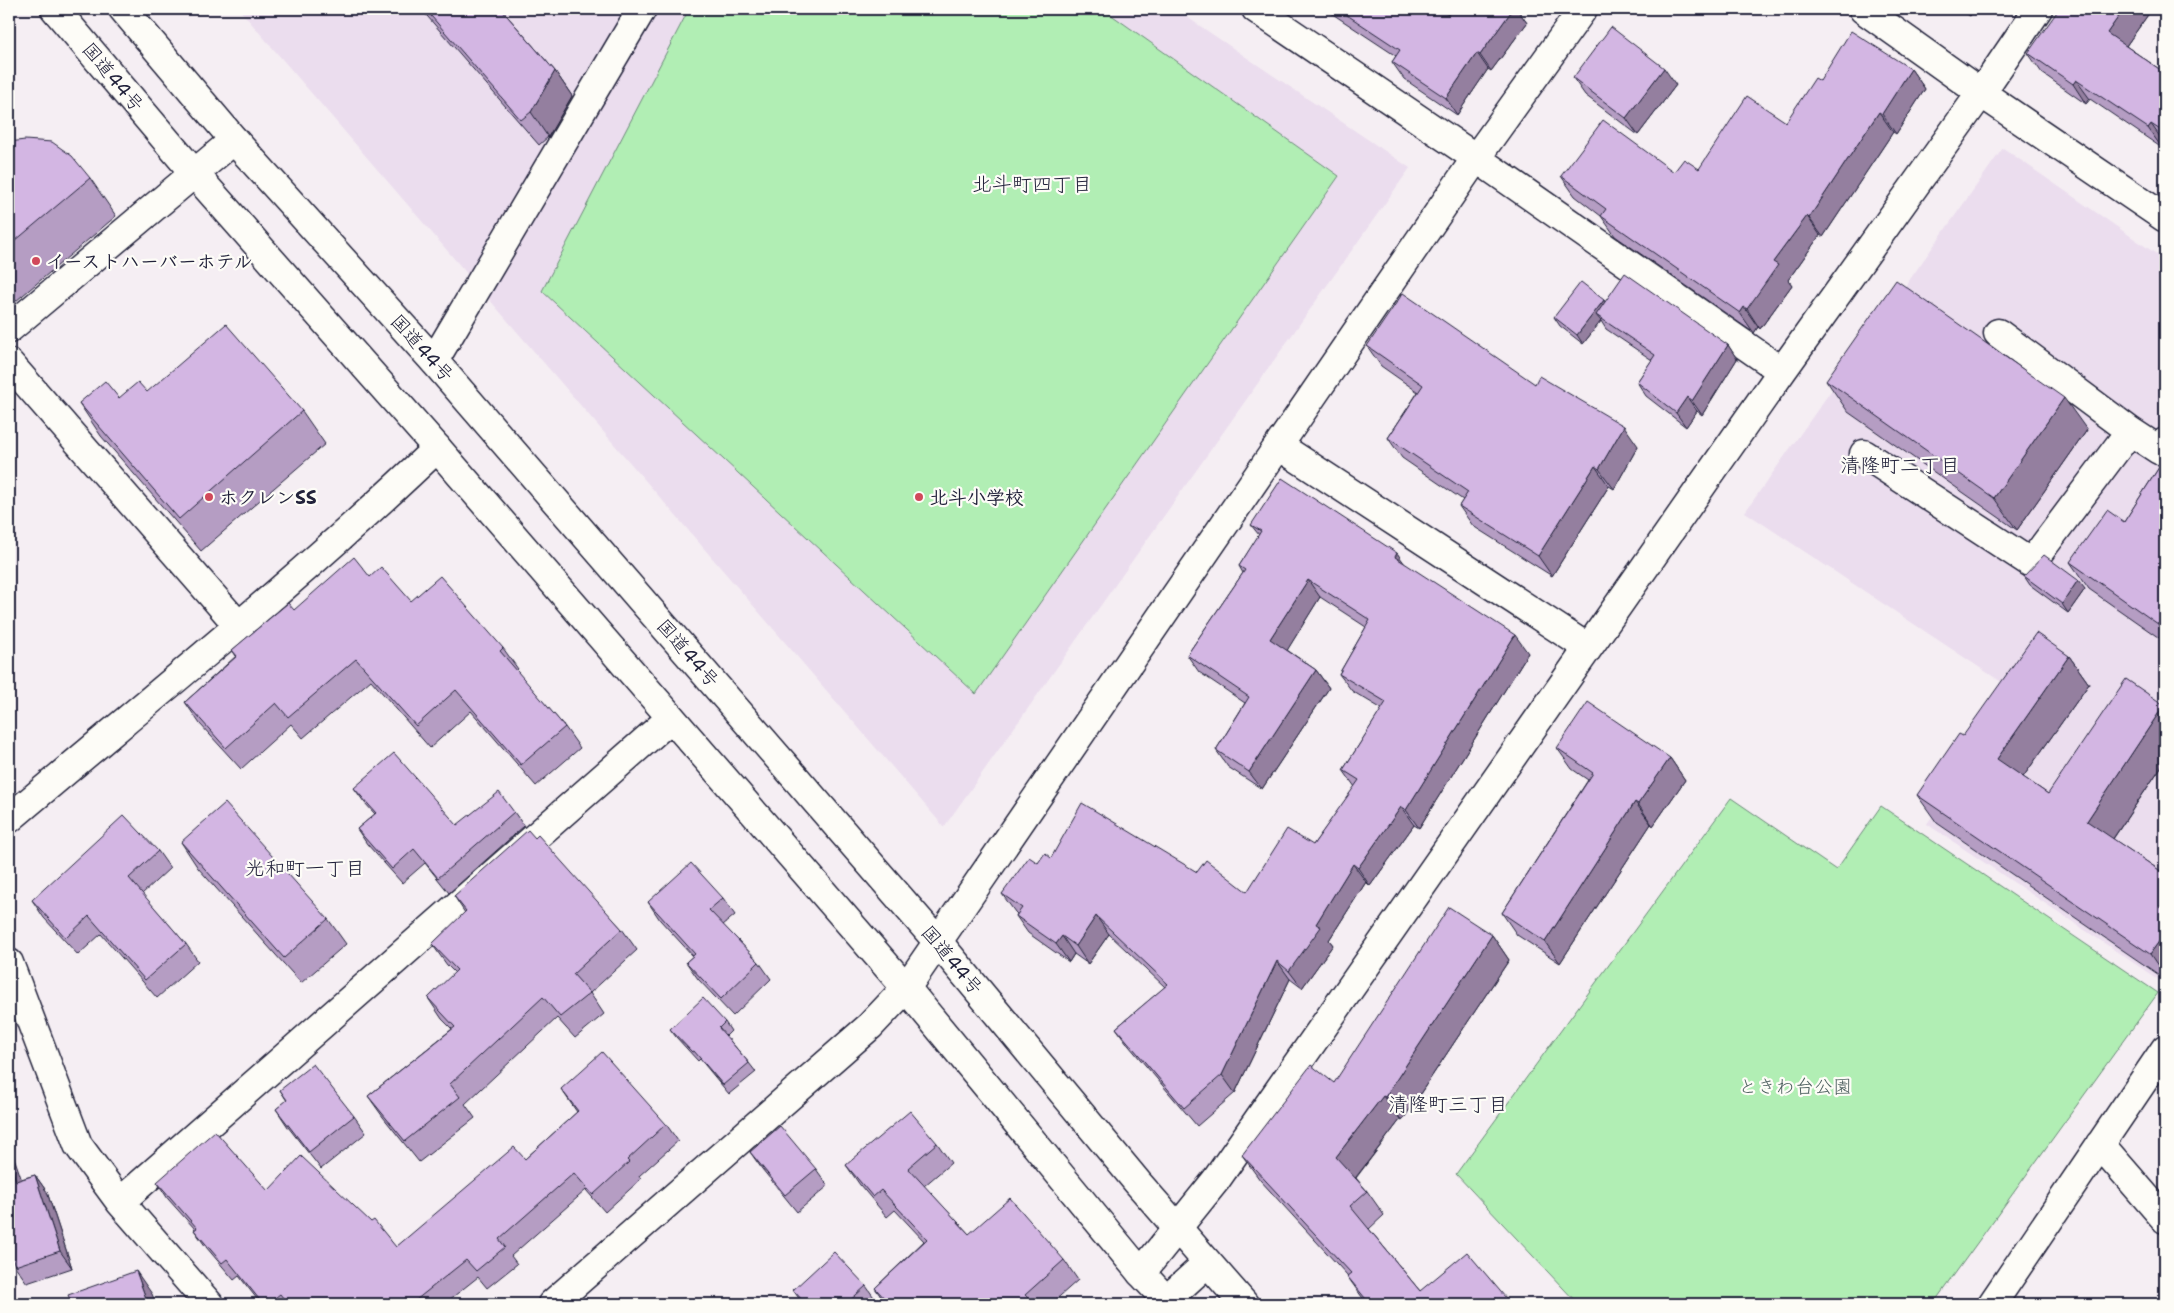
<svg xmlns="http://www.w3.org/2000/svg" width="2174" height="1313" viewBox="0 0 2174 1313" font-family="'Shantell Sans','Klee One',sans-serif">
  <rect width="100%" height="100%" fill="#f5eef3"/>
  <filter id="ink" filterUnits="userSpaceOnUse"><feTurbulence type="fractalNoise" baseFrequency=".02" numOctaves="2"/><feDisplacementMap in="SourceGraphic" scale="10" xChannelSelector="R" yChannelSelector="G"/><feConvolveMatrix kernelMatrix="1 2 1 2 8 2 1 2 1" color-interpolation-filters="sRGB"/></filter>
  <g filter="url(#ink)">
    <path fill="#ebddee" d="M 239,9 L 1175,9 L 1410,168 L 944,827 Z
      M 2003,148 L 2165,260 L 2165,984 L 1927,824 L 2015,691 L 1745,512 Z"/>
    <path fill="#b1eeb4" stroke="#6a8878" d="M 689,9 L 1103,9 L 1339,176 L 976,694 L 542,291 Z
      M 1731,798 L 1836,870 L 1881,806 L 2158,993 L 1933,1304 L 1578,1304 L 1456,1174 Z"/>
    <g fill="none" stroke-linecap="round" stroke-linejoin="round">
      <defs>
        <path id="minor" d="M 1256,9 L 1476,158 L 1782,371
          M 1863,9 L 1981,93 L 2165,218
          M 9,329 L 234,140
          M 1998,333 L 2130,431
          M 434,361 L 642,9
          M 9,363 L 238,625
          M 1279,446 L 1588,648
          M 1864,454 L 2031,563 L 2130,431 L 2159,450 L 2165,442
          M 9,819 C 153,697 301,578 437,448
          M 9,963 L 78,1145 L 120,1202 L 209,1304
          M 2100,1144 L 2165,1219
          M 120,1202 L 671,718
          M 1141,1273 L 1216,1180 L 1782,371 L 1981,93 L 2038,9
          M 552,1304 L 870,1026 L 906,988 L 1476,158 L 1583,9
          M 1992,1304 L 2165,1049"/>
        <path id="major" d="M 1162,1304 L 1207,1263"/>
        <path id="highway" d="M 55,9 L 194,173 L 437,448 L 906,988 L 1141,1273 L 1170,1304
          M 123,9 L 234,140 L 434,361 L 938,942 L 1138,1183 L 1244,1304"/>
      </defs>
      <use href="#minor" stroke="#22223b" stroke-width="31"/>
      <use href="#major" stroke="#22223b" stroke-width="31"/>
      <use href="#highway" stroke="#22223b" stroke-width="31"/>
      <use href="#minor" stroke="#fdfcf7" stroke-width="28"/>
      <use href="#major" stroke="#fdfcf7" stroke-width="28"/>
      <use href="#highway" stroke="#fdfcf7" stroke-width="28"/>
    </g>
    <path fill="#b59dc3" stroke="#22223b" d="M 421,9 L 501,9 L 555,71 L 572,96 L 548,137 L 539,145 Z
      M 1325,9 L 1440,9 L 1448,15 L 1453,9 L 1517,9 L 1527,23 L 1491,71 L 1488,69 L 1457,115 L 1404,79 L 1392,62 L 1396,56 Z
      M 1959,9 L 1974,9 L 1970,16 Z
      M 2152,9 L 2126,46 L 2165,73 L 2165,144 L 2162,148 L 2090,99 L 2086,104 L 2042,73 L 2028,53 Z
      M 1911,69 L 1925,89 L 1896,134 L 1893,132 L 1823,237 L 1820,235 L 1788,280 L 1792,285 L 1760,329 L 1758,327 L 1754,333 L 1615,236 L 1601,216 L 1575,196 L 1561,176 L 1674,172 L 1699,169 L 1786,122 L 1820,81 Z
      M 1573,78 L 1676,85 L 1638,135 L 1585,95 Z
      M 9,142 L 90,178 L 116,216 L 9,307 Z
      M 1605,302 L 1728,345 L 1737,359 L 1702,415 L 1697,411 L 1686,427 L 1646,396 L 1637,382 L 1652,360 L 1606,329 L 1601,321 L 1583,344 L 1560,326 L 1554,317 Z
      M 1367,346 L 1535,384 L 1638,446 L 1614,489 L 1609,486 L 1552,576 L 1473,526 L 1459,506 L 1463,500 L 1402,458 L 1388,438 L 1418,392 L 1381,366 Z
      M 1826,380 L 2087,430 L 2017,530 L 1848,412 Z
      M 119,398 L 302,411 L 325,444 L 201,551 L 101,436 L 79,403 Z
      M 2165,458 L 2165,642 L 2089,589 L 2070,562 L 2124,522 Z
      M 9,509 L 15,518 L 9,523 Z
      M 1251,525 L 1397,553 L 1404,564 L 1528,653 L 1419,828 L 1414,825 L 1370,886 L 1366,882 L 1329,940 L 1333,945 L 1302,988 L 1290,979 L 1235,1093 L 1197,1126 L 1129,1046 L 1116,1028 L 1165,987 L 1109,934 L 1088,964 L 1074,954 L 1069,962 L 1028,933 L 1016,916 L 1017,914 L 1015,912 L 1002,894 L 1038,863 L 1051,858 L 1197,872 L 1247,892 L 1313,845 L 1355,787 L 1343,770 L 1382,709 L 1352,691 L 1339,674 L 1366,627 L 1320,597 L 1287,650 L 1316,670 L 1329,688 L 1262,789 L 1228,767 L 1216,750 L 1245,703 L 1199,672 L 1187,655 L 1243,573 L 1239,566 L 1259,535 Z
      M 2024,576 L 2085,589 L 2068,613 L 2030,585 Z
      M 370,577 L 411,601 L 503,648 L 518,669 L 516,671 L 565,727 L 580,748 L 536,786 L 471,711 L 430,748 L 371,680 L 303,738 L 291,724 L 241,769 L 200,724 L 185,702 L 236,656 L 232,650 L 294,610 Z
      M 2069,656 L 2089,684 L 2023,777 L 2048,794 L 2165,707 L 2165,761 L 2113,839 L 2165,874 L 2165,979 L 1937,823 L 1917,795 Z
      M 9,723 L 13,730 L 9,733 Z
      M 1557,748 L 1670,758 L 1685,780 L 1653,826 L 1651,824 L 1560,963 L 1517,935 L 1502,913 L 1588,780 L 1572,769 Z
      M 354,788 L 457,825 L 514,812 L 524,826 L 449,893 L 425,863 L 402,883 L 367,844 L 357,829 L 375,814 L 364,802 Z
      M 535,838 L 622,929 L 637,950 L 590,993 L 604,1014 L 575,1038 L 557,1018 L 465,1104 L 475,1118 L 419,1162 L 383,1117 L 368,1096 L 452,1029 L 442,1019 L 428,998 L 455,973 L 447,965 L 432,944 L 465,913 L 454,896 Z
      M 181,842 L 328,919 L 346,944 L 301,983 L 198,868 Z
      M 158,851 L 170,868 L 142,894 L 186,944 L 198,961 L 157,998 L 101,934 L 78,955 L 44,918 L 32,900 Z
      M 723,898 L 735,915 L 723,925 L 759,962 L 771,979 L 733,1016 L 698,979 L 686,962 L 693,956 L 660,920 L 648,902 Z
      M 1492,935 L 1509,960 L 1402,1121 L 1400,1120 L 1356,1178 L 1367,1191 L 1384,1215 L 1369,1229 L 1420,1291 L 1511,1304 L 1367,1304 L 1347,1276 L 1348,1276 L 1260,1180 L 1242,1155 L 1334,1083 Z
      M 725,1022 L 731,1031 L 726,1036 L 749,1063 L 756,1072 L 729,1094 L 700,1059 L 698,1061 L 676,1037 L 670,1029 Z
      M 561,1089 L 666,1124 L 678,1141 L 639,1176 L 641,1179 L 605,1212 L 586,1190 L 511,1256 L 517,1264 L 487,1288 L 478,1277 L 444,1304 L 261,1304 L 239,1276 L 234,1280 L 206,1247 L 194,1230 L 195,1229 L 168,1199 L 157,1182 L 268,1191 L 396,1247 L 525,1159 L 577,1112 Z
      M 280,1090 L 354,1116 L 366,1133 L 321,1169 L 288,1127 L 276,1109 L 287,1101 Z
      M 937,1143 L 951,1163 L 924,1186 L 969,1234 L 1064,1260 L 1078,1280 L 1051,1304 L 886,1304 L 875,1288 L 924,1241 L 895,1210 L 887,1217 L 860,1185 L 846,1165 Z
      M 750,1152 L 816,1169 L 828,1186 L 797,1212 L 762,1169 Z
      M 35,1175 L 47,1192 L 72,1268 L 27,1283 L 15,1266 L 21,1179 Z
      M 866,1286 L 878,1303 L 877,1304 L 803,1304 L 793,1290 Z"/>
    <path fill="#947f9f" stroke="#22223b" d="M 1513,9 L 1517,9 L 1527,23 L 1491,71 L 1480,55 Z
      M 1965,9 L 1974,9 L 1970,16 Z
      M 2124,9 L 2152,9 L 2121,53 L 2107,33 Z
      M 1477,53 L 1488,69 L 1457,115 L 1446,98 Z
      M 1664,68 L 1676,85 L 1638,135 L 1626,118 Z
      M 1911,69 L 1925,89 L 1896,134 L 1882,114 Z
      M 555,71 L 572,96 L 548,137 L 531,112 Z
      M 2076,80 L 2090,99 L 2086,104 L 2073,84 Z
      M 1879,112 L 1893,132 L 1823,237 L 1809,218 Z
      M 2151,124 L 2165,144 L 2162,148 L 2148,128 Z
      M 1807,216 L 1820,235 L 1788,280 L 1792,285 L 1760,329 L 1747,309 L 1773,262 Z
      M 1604,300 L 1610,309 L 1596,315 L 1601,321 L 1583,344 L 1577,335 Z
      M 1744,307 L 1758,327 L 1754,333 L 1740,313 Z
      M 1728,345 L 1737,359 L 1702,415 L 1692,401 Z
      M 1687,397 L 1697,411 L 1686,427 L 1676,413 Z
      M 2064,398 L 2087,430 L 2017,530 L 1994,498 Z
      M 1624,426 L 1638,446 L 1614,489 L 1599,469 Z
      M 1595,466 L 1609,486 L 1552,576 L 1538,556 Z
      M 1397,553 L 1410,571 L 1395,557 Z
      M 1308,580 L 1320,597 L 1283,657 L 1270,639 Z
      M 2078,580 L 2085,589 L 2068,613 L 2062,604 Z
      M 1515,635 L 1528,653 L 1419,828 L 1406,810 Z
      M 2069,656 L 2089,684 L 2016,787 L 1997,759 Z
      M 1316,670 L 1329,688 L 1262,789 L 1249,772 Z
      M 2164,705 L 2165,707 L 2165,761 L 2106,849 L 2087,821 Z
      M 1670,758 L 1685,780 L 1653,826 L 1638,804 Z
      M 1635,802 L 1651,824 L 1560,963 L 1545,942 Z
      M 1401,807 L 1414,825 L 1370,886 L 1358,868 Z
      M 1353,864 L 1366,882 L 1329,940 L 1333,945 L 1302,988 L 1289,971 L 1316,924 Z
      M 2165,899 L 2165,915 L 2160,907 Z
      M 1096,916 L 1109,934 L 1088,964 L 1076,946 Z
      M 2165,933 L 2165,976 L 2150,954 Z
      M 1492,935 L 1509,960 L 1402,1121 L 1385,1097 Z
      M 1062,936 L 1074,954 L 1069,962 L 1056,944 Z
      M 1277,961 L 1290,979 L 1235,1093 L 1222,1075 Z
      M 1383,1096 L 1400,1120 L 1353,1181 L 1336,1157 Z
      M 9,1143 L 28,1198 L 16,1181 L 9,1160 Z
      M 35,1175 L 47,1192 L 72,1268 L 60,1251 Z
      M 136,1271 L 152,1294 L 156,1304 L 148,1304 Z"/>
    <path fill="#d3b6e3" stroke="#22223b" d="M 425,9 L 501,9 L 555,71 L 531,112 L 521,120 Z
      M 1338,9 L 1440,9 L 1448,15 L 1453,9 L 1513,9 L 1480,55 L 1477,53 L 1446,98 L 1392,62 L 1400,50 Z
      M 2059,9 L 2124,9 L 2107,33 L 2165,73 L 2165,133 L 2151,124 L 2148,128 L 2076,80 L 2073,84 L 2028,53 Z
      M 1611,27 L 1664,68 L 1626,118 L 1573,78 Z
      M 1851,31 L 1911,69 L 1882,114 L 1879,112 L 1809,218 L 1807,216 L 1773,262 L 1778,265 L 1747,309 L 1744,307 L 1740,313 L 1601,216 L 1606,209 L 1561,176 L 1603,120 L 1674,172 L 1684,159 L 1699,169 L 1747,96 L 1786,122 L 1815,78 L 1820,81 Z
      M 25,140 L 52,142 L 72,156 L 90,178 L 9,246 L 9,142 Z
      M 1625,273 L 1728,345 L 1692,401 L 1687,397 L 1676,413 L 1637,382 L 1655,355 L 1596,315 Z
      M 1896,280 L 2064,398 L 1994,498 L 1826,380 Z
      M 1581,282 L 1604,300 L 1577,335 L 1554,317 Z
      M 1403,293 L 1535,384 L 1539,376 L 1624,426 L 1599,469 L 1595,466 L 1538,556 L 1459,506 L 1468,492 L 1388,438 L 1423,385 L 1367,346 Z
      M 226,324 L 302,411 L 179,519 L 79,403 L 105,381 L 119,398 L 138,382 L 147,392 Z
      M 2165,458 L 2165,629 L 2070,562 L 2107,510 L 2124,522 Z
      M 1282,478 L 1397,553 L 1395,557 L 1515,635 L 1406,810 L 1401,807 L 1358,868 L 1353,864 L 1316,924 L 1321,927 L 1289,971 L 1277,961 L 1222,1075 L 1184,1108 L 1116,1028 L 1168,984 L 1096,916 L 1076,946 L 1062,936 L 1056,944 L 1016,916 L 1022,908 L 1002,894 L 1029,857 L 1038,863 L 1045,853 L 1051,858 L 1082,803 L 1197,872 L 1206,860 L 1247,892 L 1287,829 L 1313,845 L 1359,780 L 1343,770 L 1386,702 L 1339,674 L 1370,620 L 1308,580 L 1270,639 L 1316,670 L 1249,772 L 1216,750 L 1249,697 L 1187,655 L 1245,570 L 1239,566 L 1261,531 L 1251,525 Z
      M 2044,555 L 2078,580 L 2062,604 L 2024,576 Z
      M 354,557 L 370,577 L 381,567 L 411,601 L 440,576 L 503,648 L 500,651 L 565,727 L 521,765 L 456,690 L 416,726 L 356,659 L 288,717 L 276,703 L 226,748 L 185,702 L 237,656 L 232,650 L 288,603 L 294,610 Z
      M 2036,633 L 2069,656 L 1997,759 L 2048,794 L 2126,679 L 2164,705 L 2087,821 L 2165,874 L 2165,899 L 2160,907 L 2165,911 L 2165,933 L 2150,954 L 1917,795 L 1959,734 L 1963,736 Z
      M 1588,702 L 1670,758 L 1638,804 L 1635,802 L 1545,942 L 1502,913 L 1593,773 L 1557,748 Z
      M 394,753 L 457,825 L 499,792 L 514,812 L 438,878 L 414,849 L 392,869 L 357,829 L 376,813 L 354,788 Z
      M 225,803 L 328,919 L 284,958 L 181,842 Z
      M 124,815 L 158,851 L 129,878 L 186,944 L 145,980 L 89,916 L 66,938 L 32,900 Z
      M 528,830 L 535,838 L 538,835 L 622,929 L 573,974 L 590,993 L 560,1017 L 543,997 L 450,1084 L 460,1097 L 405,1141 L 368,1096 L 455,1027 L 428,998 L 457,970 L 432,944 L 466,911 L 454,896 Z
      M 691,863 L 723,898 L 709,910 L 759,962 L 721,999 L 686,962 L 695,954 L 648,902 Z
      M 1449,907 L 1492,935 L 1385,1097 L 1383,1096 L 1336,1157 L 1367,1191 L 1350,1206 L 1420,1291 L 1467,1252 L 1511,1304 L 1370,1304 L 1347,1276 L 1351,1273 L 1242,1155 L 1311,1065 L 1334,1083 Z
      M 703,998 L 725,1022 L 719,1028 L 749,1063 L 723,1085 L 694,1051 L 692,1052 L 670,1029 Z
      M 602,1052 L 666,1124 L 627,1160 L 629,1162 L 593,1195 L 574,1173 L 499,1239 L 505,1247 L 476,1271 L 466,1260 L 411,1304 L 288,1304 L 280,1294 L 267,1304 L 263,1304 L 227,1259 L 222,1263 L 194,1230 L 197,1228 L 157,1182 L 215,1131 L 268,1191 L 301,1156 L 371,1222 L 374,1220 L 396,1247 L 514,1147 L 525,1159 L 578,1111 L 561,1089 Z
      M 313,1064 L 354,1116 L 309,1152 L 276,1109 L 287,1100 L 280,1090 Z
      M 910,1111 L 937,1143 L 908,1168 L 969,1234 L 1010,1198 L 1064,1260 L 1025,1295 L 1028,1298 L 1021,1304 L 890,1304 L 875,1288 L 927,1239 L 881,1190 L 873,1197 L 846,1165 Z
      M 780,1126 L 816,1169 L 785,1195 L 750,1152 Z
      M 9,1160 L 16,1181 L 35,1175 L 60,1251 L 15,1266 L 9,1249 Z
      M 834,1252 L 866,1286 L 846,1304 L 806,1304 L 793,1290 Z
      M 136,1271 L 148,1304 L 72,1304 L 68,1295 Z"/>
  </g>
  <g fill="#d1495b" stroke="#fdfcf7" stroke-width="2">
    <circle cx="36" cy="261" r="5"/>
    <circle cx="209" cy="497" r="5"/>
    <circle cx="919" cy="497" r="5"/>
  </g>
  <g text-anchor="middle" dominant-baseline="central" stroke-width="4.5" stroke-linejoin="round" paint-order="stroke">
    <g font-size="19" fill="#22223b" stroke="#fdfcf7">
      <text transform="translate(113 77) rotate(50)">国道44号</text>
      <text transform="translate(422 348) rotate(48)">国道44号</text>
      <text transform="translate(688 653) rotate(49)">国道44号</text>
      <text transform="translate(952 960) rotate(50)">国道44号</text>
    </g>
    <g font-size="19" font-weight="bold" fill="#22223b" stroke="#fdfcf7" text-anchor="start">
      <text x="46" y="261">イーストハーバーホテル</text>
      <text x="219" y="497">ホクレンSS</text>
      <text x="929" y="497">北斗小学校</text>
    </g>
    <g font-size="19" fill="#4d5f5f" stroke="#fdfcf7">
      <text x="1795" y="1086">ときわ台公園</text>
    </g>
    <g font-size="20" fill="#22223b" stroke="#fdfcf7">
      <text x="1032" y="184">北斗町四丁目</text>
      <text x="1900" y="465">清隆町二丁目</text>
      <text x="305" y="868">光和町一丁目</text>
      <text x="1448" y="1104">清隆町三丁目</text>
    </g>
  </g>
  <rect width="2174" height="1313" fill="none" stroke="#fdfcf7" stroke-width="30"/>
  <rect x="15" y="15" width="2144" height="1283" fill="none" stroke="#22223b" stroke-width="2" filter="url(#ink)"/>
</svg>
